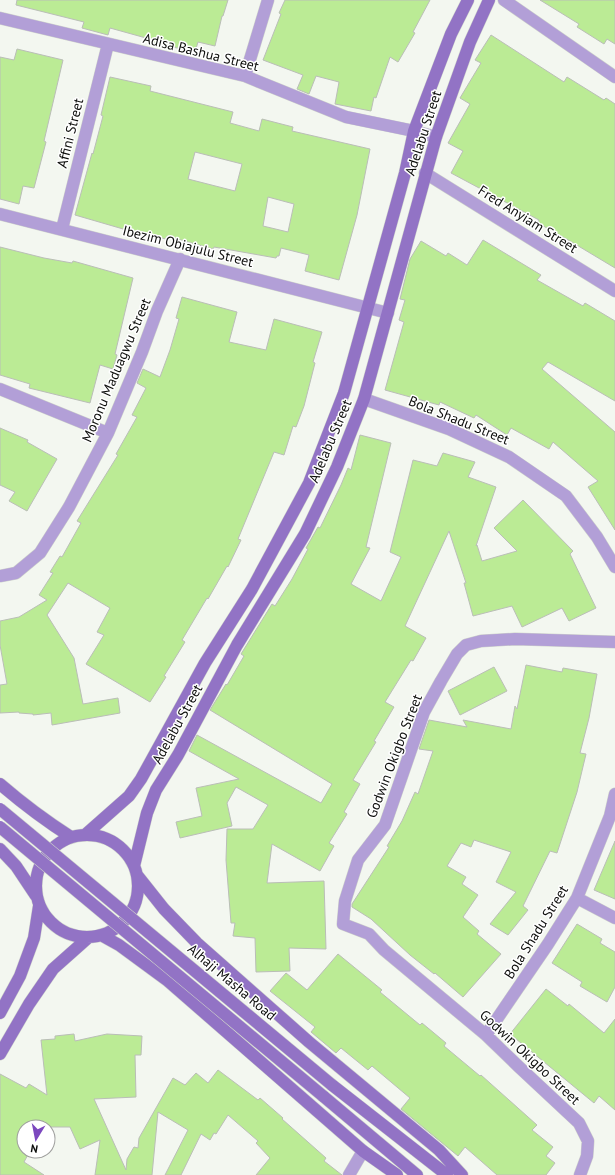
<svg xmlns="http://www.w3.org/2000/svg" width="615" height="1175" viewBox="0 0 615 1175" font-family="'PT Sans',sans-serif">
  <rect width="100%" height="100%" fill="#f3f7f0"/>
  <path fill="#bbeb95" stroke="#babeb7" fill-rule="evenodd" d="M 17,0 L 228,0 L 223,16 L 222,16 L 215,46 L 198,42 L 195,52 L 146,41 L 146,38 L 110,28 L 108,35 L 82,28 L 84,22 L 16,5 Z
    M 285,0 L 430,0 L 413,32 L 415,33 L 398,62 L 390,57 L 376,98 L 374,97 L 371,111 L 335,104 L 339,82 L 316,76 L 309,94 L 297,89 L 303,75 L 263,60 L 281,14 L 279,13 Z
    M 540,0 L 615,0 L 615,44 L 607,39 L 604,44 L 577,27 L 579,24 Z
    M 491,35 L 564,82 L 567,77 L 604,100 L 606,98 L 615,104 L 615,268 L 570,241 L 538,223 L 539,220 L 451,173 L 463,151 L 448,143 L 470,104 L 460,98 L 481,63 L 475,60 Z
    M 17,49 L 63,60 L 44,141 L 46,142 L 34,188 L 23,186 L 19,204 L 0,199 L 0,57 L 14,60 Z
    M 110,77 L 151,86 L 150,91 L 233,112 L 230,123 L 259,131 L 262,119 L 293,127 L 292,131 L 370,149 L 357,215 L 339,280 L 305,271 L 309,255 L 281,248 L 279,256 L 277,256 L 276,258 L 214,247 L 213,249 L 167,236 L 166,239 L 130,231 L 75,215 L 92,153 L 93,154 L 103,116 L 101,115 ZM 195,152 L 242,164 L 235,191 L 188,179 ZM 268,197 L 294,204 L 288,232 L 263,226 Z
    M 483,240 L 541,275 L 537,280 L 583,306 L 585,303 L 615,321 L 615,401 L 548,362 L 542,369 L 615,432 L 615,530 L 588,487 L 598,481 L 553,442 L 549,449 L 511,428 L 507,435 L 476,415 L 474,418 L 440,402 L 439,405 L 385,390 L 404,322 L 399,320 L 405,300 L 400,299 L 410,259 L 421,241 L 446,256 L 448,253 L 467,265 Z
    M 0,247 L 44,258 L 72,263 L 73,261 L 133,278 L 115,354 L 117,355 L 113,369 L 100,365 L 90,403 L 29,388 L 30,384 L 0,375 Z
    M 182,297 L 237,312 L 229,342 L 266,350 L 274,319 L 322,332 L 313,362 L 315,363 L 304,406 L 296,427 L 293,426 L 284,455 L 274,452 L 238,539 L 241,540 L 228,567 L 227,566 L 208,599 L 207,598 L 182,640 L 185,642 L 164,676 L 166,677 L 150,702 L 86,664 L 104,635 L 97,632 L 110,608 L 68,583 L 47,615 L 74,658 L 83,704 L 118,698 L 120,713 L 52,725 L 51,713 L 33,715 L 33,714 L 19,713 L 19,712 L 0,713 L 0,685 L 7,684 L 0,645 L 0,621 L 19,617 L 47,600 L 39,595 L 53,573 L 50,572 L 60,556 L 62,557 L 81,523 L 77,521 L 118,455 L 116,454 L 137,417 L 132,415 L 146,388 L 137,383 L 143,369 L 160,377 L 170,350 L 179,319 L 176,318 Z
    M 0,428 L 28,440 L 27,442 L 57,459 L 27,511 L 9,501 L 15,492 L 0,485 Z
    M 360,435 L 391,443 L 366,547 L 370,548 L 351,584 L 381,601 L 401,557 L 390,552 L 413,460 L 437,466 L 443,453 L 475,462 L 468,477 L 496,487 L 476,546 L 477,545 L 482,561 L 517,551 L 494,528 L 523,500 L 573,551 L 570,554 L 596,608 L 569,621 L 562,608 L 522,627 L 512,606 L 473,616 L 464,583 L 466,583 L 449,531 L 405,626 L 426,638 L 413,661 L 411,660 L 385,702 L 394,707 L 374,741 L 376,742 L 353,780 L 360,784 L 344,812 L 347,814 L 329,843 L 334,846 L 320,871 L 272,844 L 267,883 L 324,881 L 326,949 L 289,948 L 290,971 L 256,972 L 255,938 L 233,936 L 235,923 L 231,923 L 226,860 L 227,829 L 253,829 L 268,805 L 236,787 L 227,803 L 232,826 L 180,838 L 176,822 L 202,816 L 196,788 L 239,779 L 189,751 L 197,735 L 321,803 L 332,784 L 210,710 L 226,684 L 227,685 L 244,656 L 241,654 L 254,633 L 272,604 L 275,606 L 292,579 L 308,549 L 306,548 L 318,527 L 320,528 L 341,485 L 348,468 L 351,470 Z
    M 526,665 L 562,672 L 563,668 L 597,674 L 589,718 L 580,753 L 586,754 L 577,792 L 557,853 L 550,851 L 523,906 L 528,910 L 508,935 L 490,924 L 516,892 L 496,882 L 511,852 L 474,840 L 471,847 L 461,843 L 447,866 L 466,877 L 462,884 L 478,895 L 463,917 L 479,931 L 477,934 L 501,954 L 463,997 L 435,973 L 434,974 L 410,955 L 371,919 L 352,907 L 352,904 L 389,847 L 387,846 L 402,821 L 415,792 L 418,794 L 433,751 L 419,749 L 429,720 L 467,727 L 463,720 L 511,729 L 515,706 L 517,709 Z
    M 494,667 L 507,691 L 460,715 L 448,691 Z
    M 615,841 L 615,899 L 594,890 Z
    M 577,924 L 602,939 L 600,943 L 615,952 L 615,987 L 607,1002 L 580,986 L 582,982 L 552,963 Z
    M 338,954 L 382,990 L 380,992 L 420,1025 L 422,1023 L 446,1043 L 444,1046 L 480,1076 L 481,1075 L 537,1125 L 532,1130 L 553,1147 L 546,1156 L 555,1163 L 546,1175 L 497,1175 L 465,1147 L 458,1156 L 401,1109 L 410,1098 L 372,1066 L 368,1070 L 341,1048 L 336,1053 L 311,1032 L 315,1027 L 270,991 L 286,973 L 307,990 Z
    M 546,989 L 568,1006 L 569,1004 L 604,1033 L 615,1019 L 615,1110 L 599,1096 L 594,1103 L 510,1034 Z
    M 74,1034 L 75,1041 L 107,1034 L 142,1036 L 141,1055 L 135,1055 L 136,1097 L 94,1099 L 126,1170 L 127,1159 L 134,1147 L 138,1148 L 139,1138 L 173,1078 L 185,1085 L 196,1073 L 208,1083 L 218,1070 L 258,1100 L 260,1098 L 283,1118 L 282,1119 L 326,1158 L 324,1161 L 342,1175 L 256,1175 L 270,1158 L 256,1143 L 258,1141 L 228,1115 L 216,1134 L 214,1133 L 210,1140 L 201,1134 L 181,1175 L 165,1175 L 188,1130 L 158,1112 L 152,1175 L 95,1175 L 100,1140 L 80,1149 L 70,1127 L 24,1127 L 24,1151 L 30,1151 L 24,1162 L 44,1175 L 0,1175 L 0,1074 L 26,1088 L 29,1084 L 47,1095 L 41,1040 L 55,1039 L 55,1036 Z"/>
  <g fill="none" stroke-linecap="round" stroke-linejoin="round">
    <defs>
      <path id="street" d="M 504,0 L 615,77
        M 0,18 L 245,76 L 346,117 L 414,131 L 436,137
        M 245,76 L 268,0
        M 425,173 L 615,291
        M 0,214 L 388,313
        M 62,229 L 108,44
        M 0,389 L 108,433
        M 364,399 L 449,429 L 509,457 L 566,496 L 597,537 L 615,567
        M 0,576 L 16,573 L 40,553 L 69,507 L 108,433 L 142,352 L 157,311 L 180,259
        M 577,898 L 615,918
        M 486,1035 L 548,944 L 577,898 L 610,816 L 615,794
        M 349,1175 L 363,1151
        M 580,1175 L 587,1156 L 588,1141 L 579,1123 L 518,1066 L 486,1035 L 384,950 L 369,934 L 343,924 L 345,901 L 358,860 L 385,825 L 424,712 L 441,681 L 457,654 L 466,645 L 481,641 L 515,639 L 615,642"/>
      <path id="secondary" d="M 0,784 C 22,803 46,821 71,837
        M 86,834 L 129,796 L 141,779 L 205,663 L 252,589 L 309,483 L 344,393 L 405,173 L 414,131 L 451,34 L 468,0
        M36 886a51 51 0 1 1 102 0a51 51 0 1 1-102 0Z
        M 0,849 L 16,866 L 36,896
        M 134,866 L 147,813 L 156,790 L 178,755 L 237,645 L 305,534 L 337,467 L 364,399 L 436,137 L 470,42 L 489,0
        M 137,875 L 164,909 L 197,943 L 309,1042 L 439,1150 L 462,1175
        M 101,935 L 119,945 L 168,981 L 363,1151 L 397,1175
        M 0,1013 L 20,976 L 34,938 L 39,906
        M 0,1054 L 29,1004 L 53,969 L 89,937
        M 332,1085 L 447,1175
        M 323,1096 L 417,1175"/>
    </defs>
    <use href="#street" stroke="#ced2cb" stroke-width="13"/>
    <use href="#secondary" stroke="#ced2cb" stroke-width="13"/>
    <use href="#street" stroke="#b29fd7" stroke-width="12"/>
    <use href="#secondary" stroke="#9273c5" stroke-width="12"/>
    <defs>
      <path id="secondary-bridge" d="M 0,809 L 332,1085
        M 0,827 L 323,1096"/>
    </defs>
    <use href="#secondary-bridge" stroke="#ced2cb" stroke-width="13" stroke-linecap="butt"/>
    <use href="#secondary-bridge" stroke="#9273c5" stroke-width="12"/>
  </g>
  <g text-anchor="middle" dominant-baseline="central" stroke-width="3" stroke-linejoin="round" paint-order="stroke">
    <g font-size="14" fill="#0c0d0b" stroke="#fff">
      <text transform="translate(201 52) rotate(14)">Adisa Bashua Street</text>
      <text transform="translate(70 133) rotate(-76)">Affini Street</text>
      <text transform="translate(423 133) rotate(-72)">Adelabu Street</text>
      <text transform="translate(528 219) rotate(32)">Fred Anyiam Street</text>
      <text transform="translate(188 246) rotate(14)">Ibezim Obiajulu Street</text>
      <text transform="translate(116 370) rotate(-67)">Moronu Maduagwu Street</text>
      <text transform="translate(459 420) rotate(22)">Bola Shadu Street</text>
      <text transform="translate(330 441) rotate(-67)">Adelabu Street</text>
      <text transform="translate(177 724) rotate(-61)">Adelabu Street</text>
      <text transform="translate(394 756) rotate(-69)">Godwin Okigbo Street</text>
      <text transform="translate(536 932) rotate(-58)">Bola Shadu Street</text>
      <text transform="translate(232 982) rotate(40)">Alhaji Masha Road</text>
      <text transform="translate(530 1057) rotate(43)">Godwin Okigbo Street</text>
    </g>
  </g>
  <g transform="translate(36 1139) rotate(190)"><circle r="19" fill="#ffffff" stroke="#9e9e9d"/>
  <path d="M0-3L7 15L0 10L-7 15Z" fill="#7c48bf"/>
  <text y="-6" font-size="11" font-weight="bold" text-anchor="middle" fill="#0c0d0b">N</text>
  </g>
</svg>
